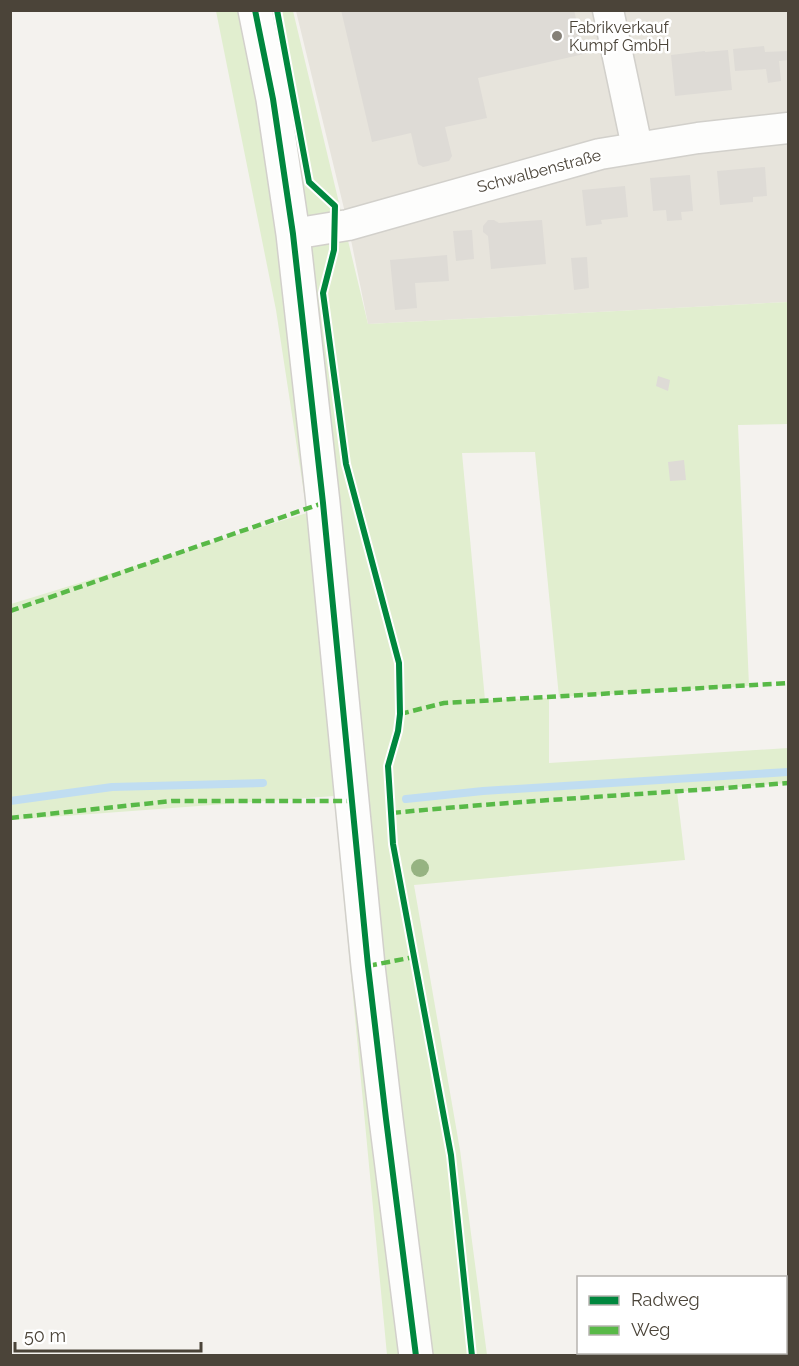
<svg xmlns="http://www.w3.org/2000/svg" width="799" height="1366" viewBox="0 0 799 1366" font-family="Raleway,sans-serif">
  <rect width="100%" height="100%" fill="#f4f2ee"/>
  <path fill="#e7e4dc" d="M 296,11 L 788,11 L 788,302 L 368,324 L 348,225 Z"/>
  <path fill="#e1eecf" d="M 216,11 L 293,11 L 368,324 L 788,302 L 788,424 L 738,425 L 749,686 L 559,697 L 535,452 L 462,453 L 485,700 L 549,698 L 549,763 L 788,748 L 788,783 L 677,792 L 685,860 L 414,885 L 460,1150 L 487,1355 L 387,1355 L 334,796 L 11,820 L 11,604 L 307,513 L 276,310 Z"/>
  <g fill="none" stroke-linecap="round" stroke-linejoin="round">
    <path stroke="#c0ddf1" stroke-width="8" d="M 406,799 L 483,791 L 788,772
      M 10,801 L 112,787 L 263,783"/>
  </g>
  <path fill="#dedbd6" d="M 341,10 L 574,10 L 584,54 L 478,78 L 487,118 L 445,127 L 452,156 L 449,161 L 423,167 L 418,164 L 411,133 L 372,142 Z
    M 764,46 L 765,52 L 788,51 L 788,60 L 779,61 L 781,81 L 768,83 L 766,69 L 735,71 L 733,49 Z
    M 728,50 L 732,90 L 675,96 L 671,55 L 705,51 L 705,52 Z
    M 765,167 L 767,196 L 753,197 L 753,202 L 720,205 L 717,171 Z
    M 690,175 L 693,211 L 681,212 L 682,220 L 667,221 L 666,210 L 653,211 L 650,178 Z
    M 625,186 L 628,217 L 601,220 L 602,224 L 586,226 L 582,190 Z
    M 488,220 L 494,220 L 499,223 L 542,220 L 546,264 L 491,269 L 488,236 L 483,232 L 483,226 Z
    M 472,230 L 474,259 L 456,261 L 453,231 Z
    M 447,255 L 449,281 L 415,283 L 417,308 L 395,310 L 390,260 Z
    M 587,257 L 589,288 L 574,290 L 571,258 Z
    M 658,376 L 670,380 L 668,391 L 656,386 Z
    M 684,460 L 686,480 L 670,481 L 668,462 Z"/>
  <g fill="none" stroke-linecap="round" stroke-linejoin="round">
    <defs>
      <path id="minor" d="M 608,10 L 637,147
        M 293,234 L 348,225 L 600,154 L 698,138 L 788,128"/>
      <path id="tertiary" d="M 255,10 L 273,99 L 293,234 L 323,503 L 368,966 L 386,1119 L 416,1356"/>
    </defs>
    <use href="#minor" stroke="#d2d0cb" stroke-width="33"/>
    <use href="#tertiary" stroke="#d2d0cb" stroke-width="36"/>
    <use href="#minor" stroke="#fdfdfc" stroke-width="30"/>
    <use href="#tertiary" stroke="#fdfdfc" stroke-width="33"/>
    <path stroke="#58b947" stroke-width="4.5" stroke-dasharray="9 4.5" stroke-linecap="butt" d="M 10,611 L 323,503
      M 400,714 L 444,703 L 788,683
      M 392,813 C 524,800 656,794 788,783
      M 10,818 L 172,801 L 351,801
      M 368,966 L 414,957"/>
    <defs>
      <path id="cycleway" d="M 255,10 L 273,99 L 293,234 L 323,503 L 368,966 L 386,1119 L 416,1356
        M 277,10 L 309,182 L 335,206 L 334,250 L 323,293 L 346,464 L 399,663 L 400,714 L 398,731 L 388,766 L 393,844 L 451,1155 L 472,1356"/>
    </defs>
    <use href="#cycleway" stroke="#fff" stroke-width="10"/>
    <use href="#cycleway" stroke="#00873e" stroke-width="6"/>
  </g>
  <circle fill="#96b382" cx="420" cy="868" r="9"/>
  <circle fill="#868178" stroke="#fff" stroke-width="2" cx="557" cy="36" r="6"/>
  <g text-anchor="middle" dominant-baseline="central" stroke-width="5" stroke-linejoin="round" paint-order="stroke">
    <g font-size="16" fill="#4b4439" stroke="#fff" text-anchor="start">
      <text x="569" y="27">Fabrikverkauf<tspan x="569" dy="18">Kumpf GmbH</tspan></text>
    </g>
    <g font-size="16" fill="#4b4439" stroke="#fff">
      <text transform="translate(539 171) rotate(-15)">Schwalbenstraße</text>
    </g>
  </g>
  <rect width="799" height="1366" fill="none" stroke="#4b4439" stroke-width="24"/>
  <rect x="577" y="1276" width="210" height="78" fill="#ffffff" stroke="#b7b4b0" stroke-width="1.5"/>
  <rect x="589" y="1296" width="30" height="9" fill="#00873e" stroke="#b7b4b0" stroke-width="1.5"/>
  <text x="631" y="1306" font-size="18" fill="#4b4439">Radweg</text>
  <rect x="589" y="1326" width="30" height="9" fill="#58b947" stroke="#b7b4b0" stroke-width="1.5"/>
  <text x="631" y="1336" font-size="18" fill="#4b4439">Weg</text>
  <path d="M15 1342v9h186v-9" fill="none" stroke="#4b4439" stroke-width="3"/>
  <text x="24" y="1342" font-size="18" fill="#4b4439" stroke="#ffffff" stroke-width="4.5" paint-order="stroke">50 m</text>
</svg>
